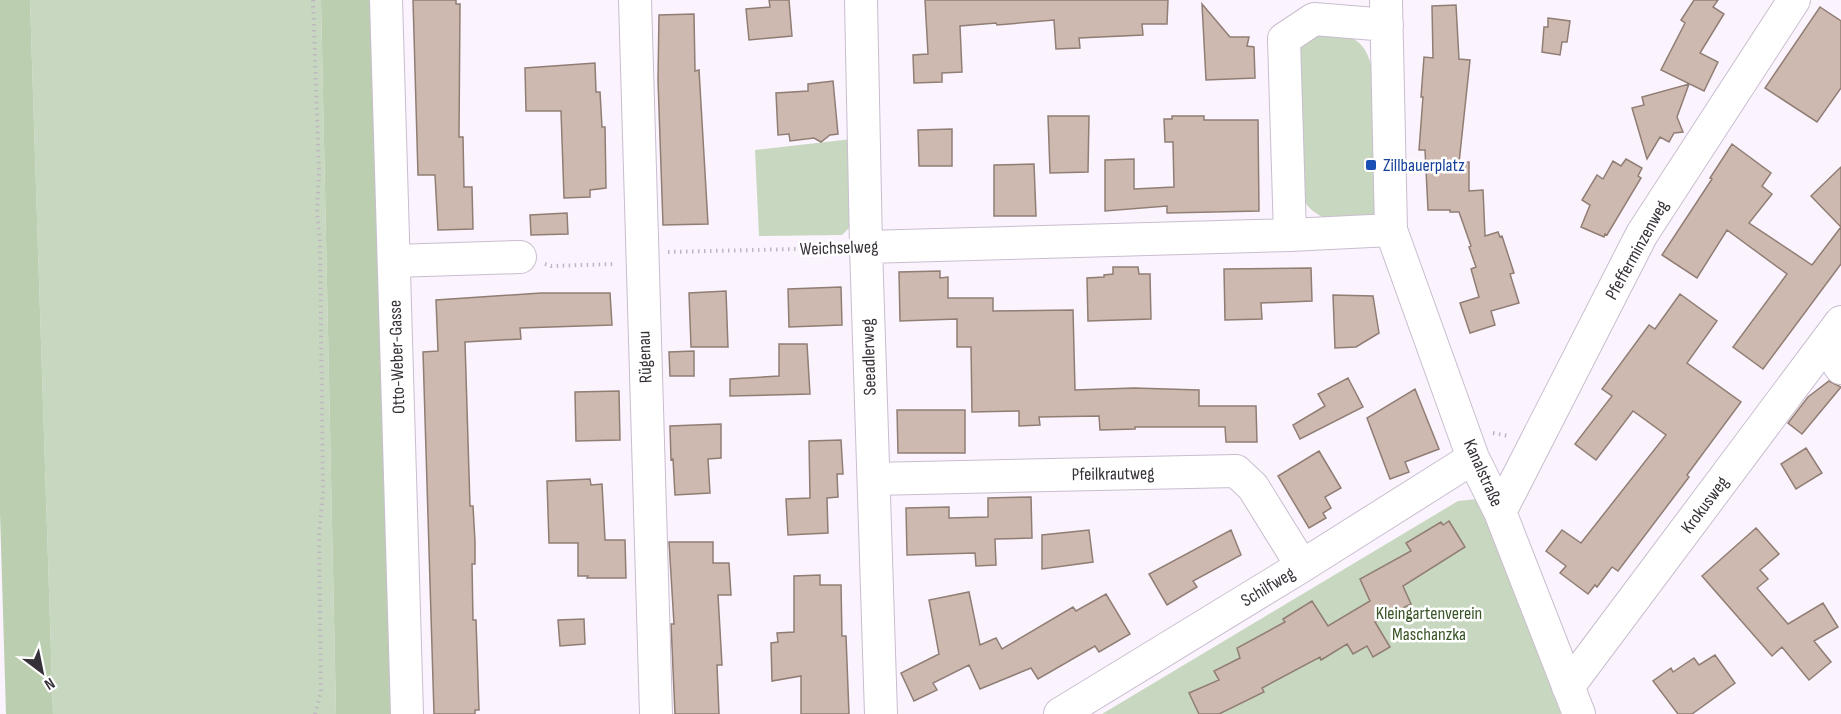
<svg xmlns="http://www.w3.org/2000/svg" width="1841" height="714" viewBox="0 0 1841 714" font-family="'Sofia Sans Condensed',sans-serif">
  <rect width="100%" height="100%" fill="#fbf4fe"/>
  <path fill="#c8d7bf" d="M 30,0 L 321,0 L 336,714 L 53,714 Z
    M 1316,32 C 1350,33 1366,37 1373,73 L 1378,204 C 1377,207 1377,211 1375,214 C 1361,235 1319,221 1307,205 C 1303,200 1302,193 1300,187 L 1294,52 Z
    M 852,139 L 852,225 L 842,235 L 759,236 L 755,150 Z
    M 1478,499 L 1561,714 L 1102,714 L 1458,501 Z"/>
  <path fill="#bbcfb0" d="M 0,0 L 30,0 L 53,714 L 6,714 L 0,513 Z
    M 321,0 L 370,0 L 393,714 L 336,714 Z"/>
  <path fill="#ceb9b0" stroke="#907d74" stroke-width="1.5" d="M 413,0 L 456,0 L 456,4 L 460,4 L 459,137 L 463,137 L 464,187 L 472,187 L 473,229 L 438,230 L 435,175 L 418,175 Z
    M 769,0 L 789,0 L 792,36 L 749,40 L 746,9 L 770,7 Z
    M 925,0 L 1168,0 L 1167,24 L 1142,24 L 1143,35 L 1079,38 L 1080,48 L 1056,49 L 1054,20 L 997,25 L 996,23 L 960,26 L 962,72 L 942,73 L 942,82 L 914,83 L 913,55 L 928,54 Z
    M 1694,0 L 1718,0 L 1713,7 L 1724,14 L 1700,53 L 1718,62 L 1704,91 L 1661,70 L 1685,23 L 1681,20 Z
    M 1202,4 L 1230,37 L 1249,37 L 1247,46 L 1254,47 L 1255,78 L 1206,80 Z
    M 1456,5 L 1459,59 L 1470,60 L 1459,163 L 1469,162 L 1469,191 L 1483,190 L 1485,236 L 1498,232 L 1500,237 L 1502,236 L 1514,273 L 1510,274 L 1519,303 L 1491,311 L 1495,325 L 1470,333 L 1460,303 L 1479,297 L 1471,269 L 1476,267 L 1469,247 L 1471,246 L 1459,212 L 1450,212 L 1450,210 L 1428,210 L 1425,150 L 1419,150 L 1423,97 L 1421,97 L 1424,57 L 1433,58 L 1432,6 Z
    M 1820,7 L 1841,21 L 1841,88 L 1817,122 L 1765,88 Z
    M 694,14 L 695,71 L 699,70 L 708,224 L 663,225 L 658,80 L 659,15 Z
    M 1548,18 L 1570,21 L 1567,42 L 1562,42 L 1560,55 L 1542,52 L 1544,27 L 1548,27 Z
    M 595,63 L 596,92 L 600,92 L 602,127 L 605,127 L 606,188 L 590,190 L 590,197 L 564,198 L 561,111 L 526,111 L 525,68 Z
    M 833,81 L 838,134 L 830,135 L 821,142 L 814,138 L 790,141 L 789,134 L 778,135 L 776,93 L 808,91 L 808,84 Z
    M 1689,84 L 1677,117 L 1683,132 L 1674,133 L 1669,142 L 1660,137 L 1647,159 L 1632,108 L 1644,105 L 1642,97 Z
    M 1048,116 L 1089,116 L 1088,172 L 1050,173 Z
    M 1172,116 L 1204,116 L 1204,120 L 1258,120 L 1259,211 L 1167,213 L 1167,206 L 1105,211 L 1105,160 L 1134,159 L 1134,189 L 1174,187 L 1173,142 L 1165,142 L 1164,119 L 1172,119 Z
    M 952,129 L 952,166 L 919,166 L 918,130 Z
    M 1732,144 L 1771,173 L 1762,186 L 1772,194 L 1749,223 L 1812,265 L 1841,227 L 1811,196 L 1841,167 L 1841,264 L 1763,369 L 1733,347 L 1787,274 L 1727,230 L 1697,278 L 1662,255 L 1712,179 L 1710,178 Z
    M 1626,159 L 1642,168 L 1638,176 L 1641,178 L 1607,235 L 1605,234 L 1604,237 L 1581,227 L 1590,205 L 1582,200 L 1597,175 L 1603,179 L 1613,161 L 1621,166 Z
    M 1034,164 L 1036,216 L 994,216 L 994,165 Z
    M 567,213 L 568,234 L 531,235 L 530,215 Z
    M 1113,267 L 1138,267 L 1139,274 L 1150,274 L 1151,319 L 1088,321 L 1087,278 L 1104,277 L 1104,275 L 1113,274 Z
    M 1311,268 L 1312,301 L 1261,303 L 1262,319 L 1225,320 L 1224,269 Z
    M 940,271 L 940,278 L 948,277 L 948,298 L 993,298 L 993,311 L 1073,310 L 1075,390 L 1134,388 L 1199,390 L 1199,406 L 1256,406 L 1257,442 L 1226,442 L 1225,427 L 1135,427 L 1135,429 L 1100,430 L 1099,416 L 1039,417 L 1040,425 L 1019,426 L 1019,411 L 972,412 L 971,347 L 957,347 L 957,319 L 900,321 L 899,272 Z
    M 841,287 L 842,325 L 789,327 L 788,289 Z
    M 726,291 L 728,347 L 691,347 L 689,293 Z
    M 541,293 L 610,293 L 612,325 L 520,328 L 521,339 L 465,342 L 470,506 L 473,506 L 475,542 L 475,564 L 472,564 L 473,620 L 476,620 L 479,710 L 475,710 L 475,714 L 434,714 L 423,352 L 438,351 L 436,300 Z
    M 1680,294 L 1717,321 L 1687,363 L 1741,402 L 1687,475 L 1689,477 L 1618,571 L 1612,567 L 1597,587 L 1595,585 L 1588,594 L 1560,573 L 1566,566 L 1546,551 L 1562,530 L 1581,543 L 1666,435 L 1633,411 L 1596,460 L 1575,444 L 1612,396 L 1602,389 L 1649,325 L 1655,329 Z
    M 1333,295 L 1373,296 L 1379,333 L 1356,347 L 1335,348 Z
    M 779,344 L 807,344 L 810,394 L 730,396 L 730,379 L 779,376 Z
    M 694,351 L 694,376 L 670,376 L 669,352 Z
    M 1348,378 L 1363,407 L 1300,439 L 1293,425 L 1325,406 L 1318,394 Z
    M 1829,381 L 1841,387 L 1802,434 L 1788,423 L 1808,397 Z
    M 1415,389 L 1439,449 L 1405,462 L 1409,472 L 1390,479 L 1367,418 Z
    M 619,391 L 620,440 L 576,441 L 575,392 Z
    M 897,410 L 965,410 L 965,453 L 898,453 Z
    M 721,424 L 721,458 L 708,459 L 710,493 L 675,495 L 673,459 L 671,460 L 670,426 Z
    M 841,440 L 843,474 L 837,474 L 838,497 L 827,498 L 828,533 L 788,535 L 786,499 L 810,498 L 809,441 Z
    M 1806,448 L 1822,473 L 1796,489 L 1781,464 Z
    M 1319,451 L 1341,488 L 1325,497 L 1331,508 L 1323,513 L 1326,518 L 1309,528 L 1278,476 Z
    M 590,479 L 591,485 L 602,484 L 605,540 L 625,540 L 626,578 L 587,578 L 588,576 L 578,576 L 578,543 L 549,543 L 547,481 Z
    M 1031,497 L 1032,538 L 995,539 L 996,565 L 976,566 L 975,553 L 907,555 L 906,508 L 949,507 L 949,518 L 988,517 L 988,498 Z
    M 1449,521 L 1465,547 L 1403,586 L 1411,604 L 1375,622 L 1390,647 L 1373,657 L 1367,646 L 1353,654 L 1347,644 L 1321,660 L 1320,657 L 1262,688 L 1264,692 L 1219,714 L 1199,714 L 1189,693 L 1219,680 L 1214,671 L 1240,658 L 1237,648 L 1285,622 L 1283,619 L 1312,601 L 1328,626 L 1370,601 L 1360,579 L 1411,551 L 1406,543 L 1441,522 L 1443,525 Z
    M 1756,528 L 1779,554 L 1760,570 L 1768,579 L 1757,588 L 1788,624 L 1823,603 L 1838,627 L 1814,641 L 1831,662 L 1809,680 L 1782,647 L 1772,656 L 1702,576 Z
    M 1089,530 L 1093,562 L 1042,569 L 1042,535 Z
    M 1231,530 L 1241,555 L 1193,581 L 1197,587 L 1167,605 L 1149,574 Z
    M 669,542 L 713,542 L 713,563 L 729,563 L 731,595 L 718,595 L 722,665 L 717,665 L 719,714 L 675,714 L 671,624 L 674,624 Z
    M 820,575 L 820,585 L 841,585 L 842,636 L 846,636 L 849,714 L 801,714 L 801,676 L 772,681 L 771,643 L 778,642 L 777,633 L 794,632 L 794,576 Z
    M 969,592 L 980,645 L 996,638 L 1002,649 L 1073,607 L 1076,611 L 1106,594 L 1130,634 L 1099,652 L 1095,646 L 1038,679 L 1031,668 L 980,689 L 969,665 L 933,683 L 937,690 L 914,701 L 901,673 L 939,654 L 929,600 Z
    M 584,619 L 585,644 L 560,646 L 558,620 Z
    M 1715,655 L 1735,683 L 1692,714 L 1678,714 L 1653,681 L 1671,668 L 1673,672 L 1694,658 L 1699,665 Z"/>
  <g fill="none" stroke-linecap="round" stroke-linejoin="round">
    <defs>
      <path id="minor" d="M 386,0 L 407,714
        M 635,0 L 656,714
        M 861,0 L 866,247 L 881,714
        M 1386,0 L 1391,230 L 1473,458 L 1500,512 L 1579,714
        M 1290,235 L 1284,39 L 1314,19 L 1387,25
        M 866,247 L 1290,235 L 1391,230
        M 394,261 L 520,257
        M 1825,344 L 1841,368
        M 874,479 L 1236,471 L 1253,487 L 1302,566
        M 1500,512 L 1642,234 L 1794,0
        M 1568,687 L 1841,322
        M 1060,714 L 1302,566 L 1473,458"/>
    </defs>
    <use href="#minor" stroke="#c9bdce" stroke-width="34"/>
    <path stroke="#beb7c1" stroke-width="4" stroke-dasharray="1.5 4.5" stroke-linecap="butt" d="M 313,0 L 319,172 L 317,212 L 320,242 L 323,492 L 319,535 L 321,692 L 315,714
      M 668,252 L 838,248
      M 545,264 L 551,266 L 615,264
      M 1493,433 L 1509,436"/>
    <use href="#minor" stroke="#fff" stroke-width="32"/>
  </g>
  <rect fill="#1a4fb4" stroke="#fff" stroke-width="2" x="1365" y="159" width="12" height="12" rx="3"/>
  <g text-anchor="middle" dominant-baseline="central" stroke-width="5" stroke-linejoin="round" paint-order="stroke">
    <g font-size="18" fill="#164399" stroke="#fff" text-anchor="start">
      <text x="1383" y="165">Zillbauerplatz</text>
    </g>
    <g font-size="18" fill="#363138" stroke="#fff">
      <text transform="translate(839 248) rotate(-2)">Weichselweg</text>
      <text transform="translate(1637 250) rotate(-61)">Pfefferminzenweg</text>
      <text transform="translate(397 357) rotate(-92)">Otto-Weber-Gasse</text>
      <text transform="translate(645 357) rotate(-92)">Rügenau</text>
      <text transform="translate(869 357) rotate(-92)">Seeadlerweg</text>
      <text transform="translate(1483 473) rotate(66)">Kanalstraße</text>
      <text transform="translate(1113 474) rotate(-1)">Pfeilkrautweg</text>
      <text transform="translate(1705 505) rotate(-53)">Krokusweg</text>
      <text transform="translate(1268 587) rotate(-31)">Schilfweg</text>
    </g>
    <g font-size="18" fill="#395426" stroke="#fff">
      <text x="1429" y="613">Kleingartenverein<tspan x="1429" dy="21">Maschanzka</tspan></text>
    </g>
  </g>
  <g transform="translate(42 672) rotate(148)" stroke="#ffffff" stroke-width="4.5" paint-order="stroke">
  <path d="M0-4.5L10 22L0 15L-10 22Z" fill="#363138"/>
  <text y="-9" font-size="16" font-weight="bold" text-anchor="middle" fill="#363138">N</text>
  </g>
</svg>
